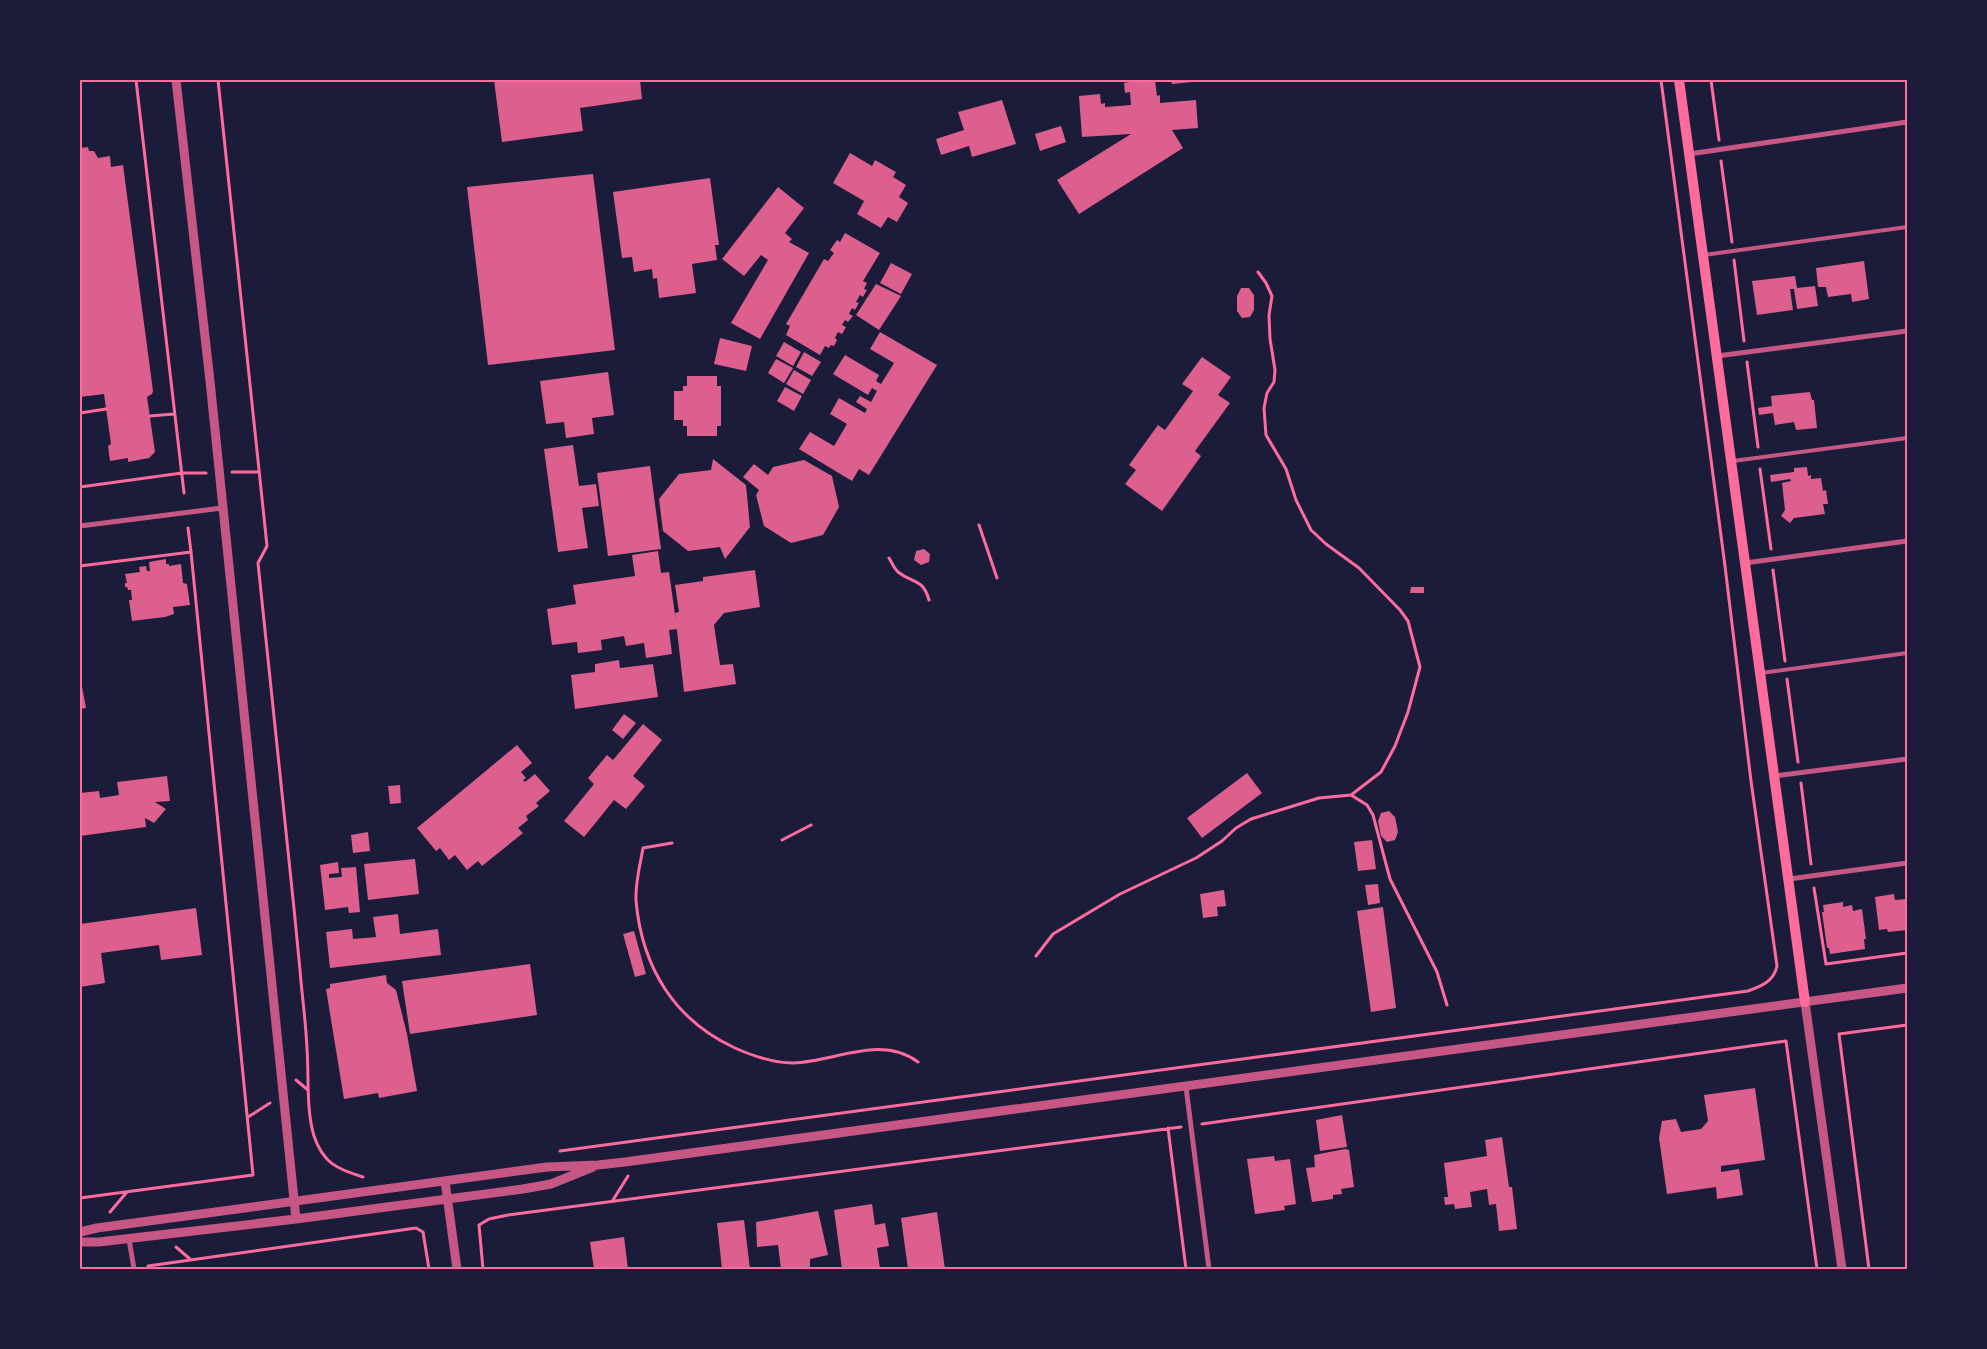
<svg xmlns="http://www.w3.org/2000/svg" width="1987" height="1349" viewBox="0 0 1987 1349" font-family="Karla,sans-serif">
  <rect width="100%" height="100%" fill="#1b1b3a"/>
  <path fill="#dd5f8e" d="M 494,80 L 640,80 L 642,99 L 580,108 L 583,131 L 502,142 Z
    M 1129,80 L 1155,80 L 1157,96 L 1160,95 L 1160,103 L 1196,100 L 1198,128 L 1172,130 L 1183,148 L 1079,214 L 1057,180 L 1131,134 L 1082,137 L 1079,96 L 1100,94 L 1101,104 L 1105,103 L 1105,107 L 1131,105 L 1130,92 L 1125,93 L 1124,83 L 1129,82 Z
    M 1171,80 L 1202,80 L 1202,81 L 1172,84 Z
    M 1002,100 L 1016,144 L 972,157 L 969,146 L 941,155 L 936,139 L 964,130 L 958,112 Z
    M 1061,126 L 1066,142 L 1040,151 L 1035,134 Z
    M 88,147 L 89,151 L 94,151 L 98,158 L 110,156 L 111,167 L 123,165 L 153,391 L 152,394 L 147,397 L 155,452 L 149,458 L 128,462 L 128,458 L 110,461 L 108,446 L 111,444 L 104,394 L 80,397 L 80,148 Z
    M 850,153 L 872,166 L 875,160 L 896,172 L 893,177 L 906,185 L 899,197 L 908,203 L 897,222 L 888,217 L 881,228 L 857,214 L 864,201 L 833,183 Z
    M 593,174 L 615,350 L 488,365 L 467,187 Z
    M 710,178 L 719,245 L 715,245 L 717,260 L 692,264 L 696,293 L 659,298 L 657,278 L 653,279 L 652,269 L 634,272 L 632,257 L 622,258 L 613,192 Z
    M 778,187 L 804,208 L 785,233 L 792,239 L 789,242 L 809,253 L 760,339 L 731,323 L 768,260 L 761,255 L 744,276 L 722,259 Z
    M 845,233 L 880,253 L 863,281 L 867,283 L 864,289 L 867,290 L 863,297 L 860,295 L 856,302 L 859,303 L 855,310 L 852,308 L 849,314 L 853,316 L 848,322 L 845,320 L 842,325 L 846,327 L 842,334 L 838,332 L 835,338 L 837,340 L 834,346 L 831,345 L 829,348 L 825,346 L 820,355 L 786,335 L 790,326 L 786,324 L 824,259 L 828,261 L 834,253 L 830,250 L 837,240 L 840,242 Z
    M 1864,261 L 1869,299 L 1852,302 L 1851,294 L 1828,297 L 1826,287 L 1818,287 L 1816,268 Z
    M 891,263 L 912,274 L 901,294 L 880,283 Z
    M 1795,276 L 1797,288 L 1815,286 L 1818,306 L 1797,309 L 1794,289 L 1790,289 L 1793,310 L 1757,315 L 1752,281 Z
    M 876,284 L 901,296 L 879,330 L 856,315 Z
    M 1241,288 L 1249,288 L 1254,295 L 1254,310 L 1250,317 L 1242,318 L 1237,311 L 1237,296 Z
    M 880,332 L 937,365 L 869,475 L 859,469 L 852,481 L 799,449 L 810,432 L 834,446 L 847,424 L 830,414 L 839,398 L 865,413 L 867,409 L 856,402 L 860,396 L 871,402 L 877,391 L 872,388 L 868,395 L 833,374 L 845,355 L 879,375 L 876,381 L 881,384 L 894,363 L 870,349 Z
    M 720,338 L 752,346 L 746,371 L 714,364 Z
    M 784,342 L 801,352 L 793,366 L 776,356 Z
    M 804,352 L 821,362 L 812,376 L 796,367 Z
    M 1202,357 L 1231,377 L 1218,395 L 1230,403 L 1195,451 L 1201,456 L 1162,511 L 1125,484 L 1136,470 L 1129,465 L 1158,425 L 1165,430 L 1193,391 L 1182,384 Z
    M 776,359 L 793,368 L 784,383 L 768,373 Z
    M 794,370 L 811,380 L 803,394 L 786,384 Z
    M 608,372 L 614,415 L 592,418 L 594,434 L 566,438 L 564,422 L 546,424 L 540,381 Z
    M 687,376 L 717,376 L 717,386 L 721,386 L 721,426 L 717,426 L 717,436 L 687,436 L 687,426 L 683,426 L 683,420 L 674,420 L 674,391 L 683,391 L 683,386 L 687,386 Z
    M 785,387 L 802,396 L 794,411 L 777,401 Z
    M 1810,392 L 1812,400 L 1814,400 L 1817,428 L 1796,430 L 1794,422 L 1775,425 L 1773,413 L 1759,415 L 1758,408 L 1772,406 L 1771,396 Z
    M 573,445 L 579,486 L 596,484 L 599,506 L 582,508 L 588,548 L 558,552 L 544,449 Z
    M 713,459 L 746,485 L 750,527 L 725,559 L 720,547 L 688,551 L 663,531 L 659,499 L 679,474 L 711,470 Z
    M 804,460 L 832,476 L 839,507 L 823,535 L 791,543 L 764,526 L 756,495 L 759,490 L 743,477 L 754,464 L 768,475 L 773,467 Z
    M 650,466 L 661,549 L 608,556 L 597,473 Z
    M 1807,467 L 1808,476 L 1811,475 L 1811,479 L 1821,478 L 1823,491 L 1826,490 L 1828,504 L 1823,504 L 1825,514 L 1794,518 L 1790,523 L 1781,516 L 1785,510 L 1782,483 L 1791,481 L 1790,479 L 1771,482 L 1770,475 L 1794,472 L 1794,468 Z
    M 924,549 L 930,554 L 929,562 L 921,565 L 914,560 L 916,551 Z
    M 658,551 L 661,573 L 669,572 L 677,629 L 669,630 L 672,654 L 646,658 L 644,643 L 626,646 L 624,636 L 601,640 L 602,650 L 578,653 L 577,642 L 552,645 L 547,609 L 576,604 L 573,585 L 635,576 L 632,555 Z
    M 166,559 L 166,564 L 169,564 L 169,566 L 181,564 L 183,583 L 187,584 L 190,605 L 173,607 L 174,614 L 165,617 L 132,621 L 129,600 L 132,600 L 131,590 L 128,590 L 127,587 L 125,587 L 125,583 L 127,583 L 125,574 L 140,572 L 139,567 L 146,566 L 147,571 L 150,571 L 149,562 Z
    M 755,570 L 760,607 L 724,613 L 714,625 L 720,665 L 733,664 L 736,684 L 684,692 L 675,613 L 679,612 L 675,585 L 703,581 L 703,577 Z
    M 1411,587 L 1424,587 L 1424,593 L 1410,593 Z
    M 619,660 L 620,668 L 653,664 L 658,697 L 575,709 L 571,675 L 595,672 L 595,664 Z
    M 80,676 L 86,708 L 80,709 Z
    M 624,714 L 636,723 L 623,739 L 612,730 Z
    M 643,724 L 662,740 L 633,776 L 645,786 L 626,809 L 614,800 L 584,837 L 564,821 L 594,784 L 588,778 L 607,755 L 613,760 Z
    M 517,745 L 532,763 L 521,772 L 526,778 L 523,780 L 525,782 L 535,774 L 550,791 L 536,803 L 539,806 L 526,816 L 528,820 L 518,828 L 523,833 L 482,866 L 478,861 L 467,870 L 455,855 L 449,860 L 440,848 L 436,851 L 417,828 Z
    M 1247,773 L 1262,793 L 1202,838 L 1187,818 Z
    M 167,776 L 170,801 L 155,802 L 166,809 L 154,823 L 145,818 L 146,827 L 80,836 L 80,793 L 99,791 L 100,798 L 119,795 L 117,782 Z
    M 400,785 L 401,803 L 390,804 L 388,786 Z
    M 1389,811 L 1395,817 L 1398,832 L 1395,840 L 1387,842 L 1381,836 L 1378,821 L 1381,813 Z
    M 368,832 L 370,851 L 353,853 L 351,835 Z
    M 1372,840 L 1376,869 L 1358,871 L 1354,842 Z
    M 415,859 L 419,894 L 368,900 L 364,864 Z
    M 338,862 L 339,873 L 329,874 L 329,878 L 342,877 L 341,868 L 356,867 L 360,912 L 349,913 L 348,907 L 325,910 L 320,865 Z
    M 1378,884 L 1380,903 L 1368,905 L 1365,885 Z
    M 1224,890 L 1226,906 L 1217,907 L 1218,916 L 1203,918 L 1200,894 Z
    M 1894,894 L 1895,900 L 1907,899 L 1907,930 L 1888,932 L 1887,929 L 1879,930 L 1875,897 Z
    M 1843,902 L 1843,907 L 1852,905 L 1853,911 L 1862,909 L 1866,939 L 1864,939 L 1865,949 L 1830,954 L 1829,948 L 1827,948 L 1822,912 L 1824,912 L 1823,905 Z
    M 1383,907 L 1396,1008 L 1371,1012 L 1357,911 Z
    M 196,908 L 202,955 L 161,960 L 159,945 L 101,953 L 105,983 L 80,987 L 80,924 Z
    M 398,914 L 400,934 L 438,929 L 441,955 L 330,968 L 326,932 L 352,929 L 353,939 L 376,937 L 373,917 Z
    M 634,931 L 646,974 L 635,977 L 623,934 Z
    M 530,964 L 537,1015 L 410,1034 L 402,981 Z
    M 386,975 L 387,983 L 396,990 L 407,1034 L 417,1091 L 379,1098 L 378,1093 L 344,1099 L 326,989 L 330,988 L 330,984 Z
    M 1755,1088 L 1765,1160 L 1721,1166 L 1721,1172 L 1739,1169 L 1743,1195 L 1717,1199 L 1716,1187 L 1667,1194 L 1659,1138 L 1662,1121 L 1676,1119 L 1681,1132 L 1701,1129 L 1708,1121 L 1704,1095 Z
    M 1342,1115 L 1347,1147 L 1320,1151 L 1316,1120 Z
    M 1502,1137 L 1509,1187 L 1512,1187 L 1517,1229 L 1499,1231 L 1496,1204 L 1489,1205 L 1487,1189 L 1470,1192 L 1472,1207 L 1455,1209 L 1454,1204 L 1445,1205 L 1444,1197 L 1448,1197 L 1444,1163 L 1487,1156 L 1485,1140 Z
    M 1345,1149 L 1349,1150 L 1354,1187 L 1341,1189 L 1342,1194 L 1333,1195 L 1333,1199 L 1312,1202 L 1306,1168 L 1315,1167 L 1314,1155 Z
    M 1274,1156 L 1275,1161 L 1290,1159 L 1296,1204 L 1284,1206 L 1285,1210 L 1255,1214 L 1247,1159 Z
    M 872,1204 L 875,1225 L 885,1223 L 889,1246 L 877,1248 L 880,1269 L 842,1269 L 834,1210 Z
    M 818,1211 L 828,1255 L 810,1259 L 810,1269 L 781,1269 L 778,1245 L 757,1247 L 756,1222 Z
    M 937,1212 L 945,1269 L 908,1269 L 901,1218 Z
    M 744,1220 L 750,1269 L 722,1269 L 717,1223 Z
    M 624,1237 L 628,1269 L 594,1269 L 590,1242 Z"/>
  <g fill="none" stroke-linecap="round" stroke-linejoin="round">
    <path stroke="#ff6b9d" stroke-width="3" d="M 136,80 L 184,493
      M 218,80 L 267,546 L 258,563 C 272,698 287,834 300,970 C 302,996 306,1023 307,1049 C 309,1077 306,1109 314,1136 C 323,1163 337,1169 363,1177
      M 1711,80 L 1719,140
      M 1721,161 L 1732,242
      M 1734,260 L 1744,341
      M 1258,272 L 1266,283 L 1272,296 L 1269,315 L 1270,339 L 1275,370 L 1274,382 L 1267,393 L 1264,408 L 1266,435 L 1286,469 L 1296,500 L 1311,530 L 1326,544 L 1359,568 L 1400,610 L 1408,621 L 1420,667 L 1408,712 L 1395,746 L 1381,772 L 1351,795
      M 1747,362 L 1758,447
      M 80,413 L 106,409
      M 150,416 L 174,414
      M 1760,469 L 1771,549
      M 232,472 L 259,472
      M 80,487 L 182,473 L 206,473
      M 979,525 L 997,578
      M 889,558 C 892,563 894,568 898,572 C 913,584 923,578 929,600
      M 80,566 L 191,552 L 188,528
      M 1773,570 L 1785,661
      M 1787,679 L 1798,762
      M 1801,783 L 1811,864
      M 782,840 L 811,825
      M 672,843 L 643,848 C 640,866 635,883 636,901 C 642,967 674,1020 735,1048 C 753,1056 773,1063 793,1063 C 835,1062 880,1034 918,1062
      M 1814,888 L 1826,964 L 1907,953
      M 1036,956 L 1053,934 L 1120,894 L 1196,858 L 1222,841 L 1236,828 L 1251,819 L 1319,798 L 1351,795 L 1367,805 L 1373,815 L 1390,879 L 1437,972 L 1447,1005
      M 296,1080 L 308,1090
      M 248,1117 L 270,1103
      M 1202,1124 L 1786,1041 L 1817,1269
      M 1168,1128 L 1186,1269
      M 560,1151 L 1748,991 C 1762,986 1774,981 1777,966 L 1751,781 L 1725,566 L 1661,80
      M 80,1198 L 253,1175 L 191,552
      M 613,1200 L 628,1176
      M 110,1212 L 127,1192
      M 176,1247 L 190,1259
      M 148,1266 L 416,1228 L 423,1232 L 429,1269
      M 483,1269 L 479,1225 L 489,1219 L 508,1215 L 1181,1127
      M 1869,1269 L 1839,1034 L 1907,1025"/>
    <path stroke="#c65784" stroke-width="4" d="M 1704,255 L 1907,227
      M 1733,461 L 1907,438
      M 1761,673 L 1907,653"/>
    <path stroke="#c65784" stroke-width="5" d="M 1689,154 L 1907,122
      M 1717,356 L 1907,331
      M 80,526 L 222,508
      M 1745,563 L 1907,541
      M 1774,776 L 1907,759
      M 1789,879 L 1907,863
      M 1186,1087 L 1209,1269
      M 129,1239 L 134,1269"/>
    <path stroke="#c65784" stroke-width="9" d="M 176,80 L 210,381 L 296,1219
      M 1805,1002 L 1842,1269
      M 445,1181 L 457,1269
      M 80,1232 L 97,1228 L 547,1167 L 598,1165 L 625,1162 L 1907,988
      M 80,1242 L 99,1242 L 296,1219 L 523,1189 L 551,1184 L 593,1167"/>
    <path stroke="#ff6b9d" stroke-width="10" d="M 1679,80 L 1805,1002"/>
  </g>
  <rect width="1987" height="1349" fill="none" stroke="#1b1b3a" stroke-width="162"/>
  <rect x="81" y="81" width="1825" height="1187" fill="none" stroke="#ff6b9d" stroke-width="2"/>
</svg>
